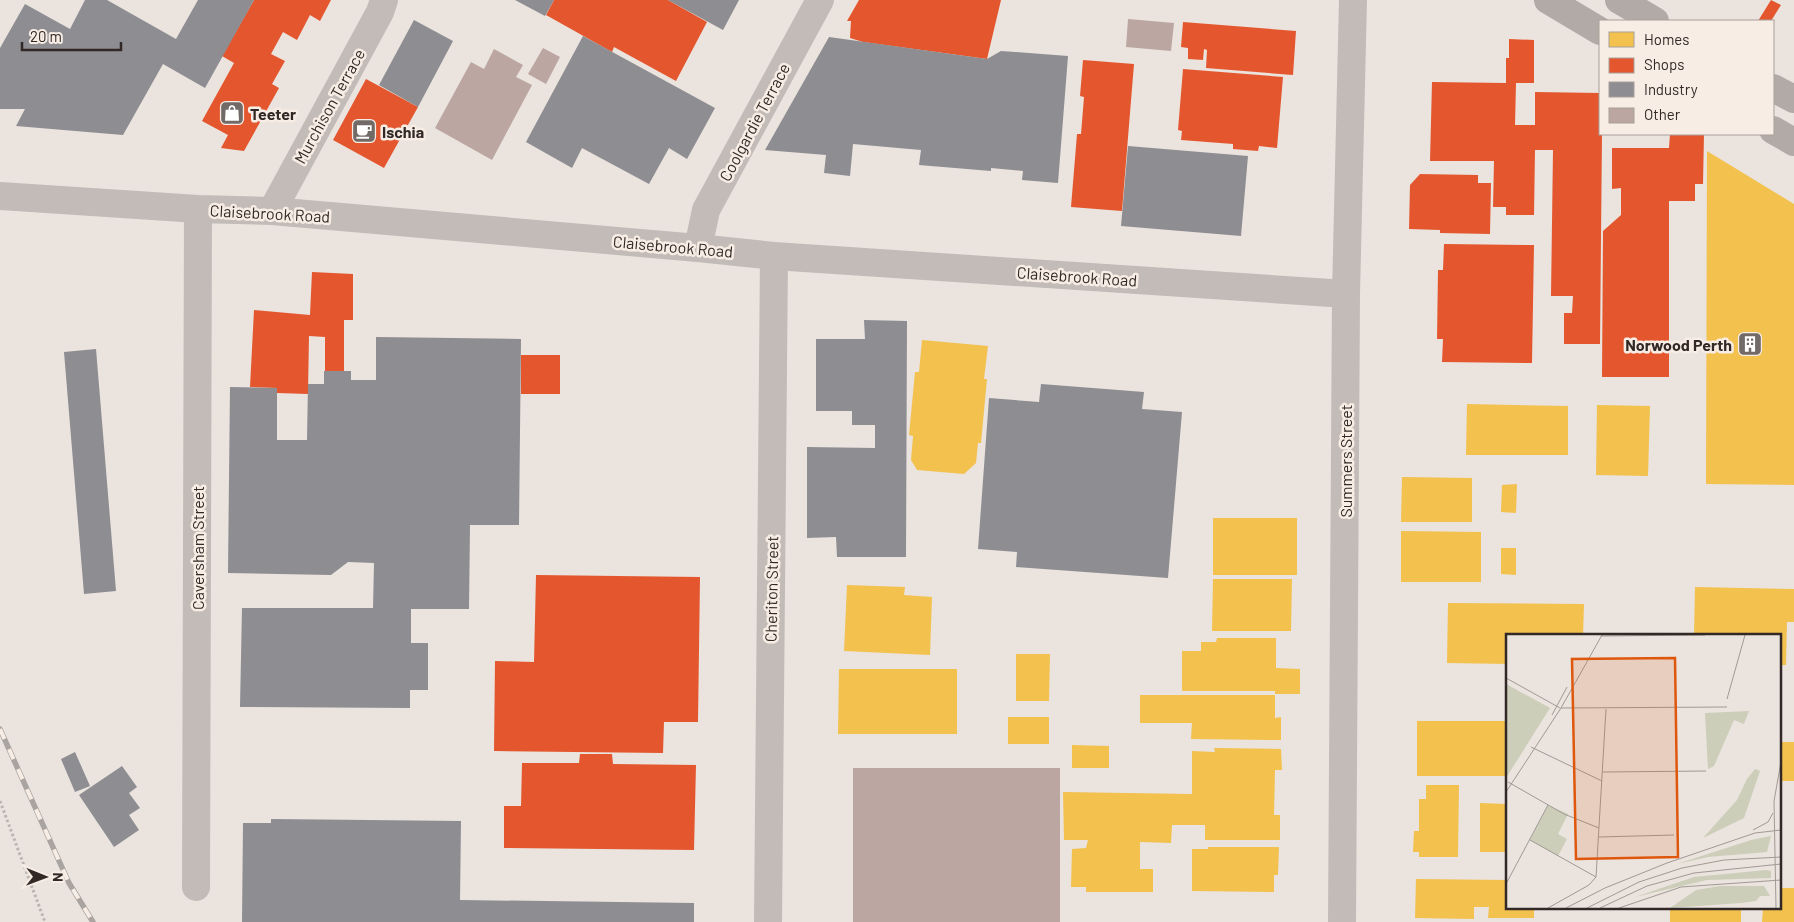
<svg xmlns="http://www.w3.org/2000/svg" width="1794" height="922" viewBox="0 0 1794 922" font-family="Barlow,sans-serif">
  <rect width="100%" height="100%" fill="#eae3de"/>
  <path fill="#f2c14e" d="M 1707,151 L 1794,204 L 1794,485 L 1706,484 Z
    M 922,340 L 988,346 L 984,379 L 987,379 L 981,443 L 978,443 L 976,463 L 964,474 L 917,470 L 911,460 L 913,436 L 909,435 L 915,372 L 919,372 Z
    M 1467,404 L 1568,406 L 1568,455 L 1466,455 Z
    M 1597,405 L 1650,406 L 1648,476 L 1596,475 Z
    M 1402,477 L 1472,478 L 1472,522 L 1401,522 Z
    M 1517,484 L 1516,513 L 1501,512 L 1502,485 Z
    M 1213,518 L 1297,518 L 1297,575 L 1213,575 Z
    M 1401,531 L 1481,532 L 1481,582 L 1401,582 Z
    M 1501,548 L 1516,548 L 1516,575 L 1501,574 Z
    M 1213,579 L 1292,579 L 1291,631 L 1212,631 Z
    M 847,585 L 905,587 L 904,595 L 932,597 L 930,655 L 844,651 Z
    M 1695,587 L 1794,589 L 1794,622 L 1787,622 L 1786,665 L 1780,665 L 1780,636 L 1694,636 Z
    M 1448,603 L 1584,604 L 1583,636 L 1508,636 L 1508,664 L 1447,663 Z
    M 1217,638 L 1276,638 L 1276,668 L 1300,669 L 1300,694 L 1275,694 L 1275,691 L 1182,691 L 1182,651 L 1201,651 L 1201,642 L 1216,642 Z
    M 1016,654 L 1050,654 L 1049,701 L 1016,701 Z
    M 839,669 L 957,669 L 957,734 L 838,734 Z
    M 1140,695 L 1275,695 L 1275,718 L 1281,717 L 1281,740 L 1191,739 L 1192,723 L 1140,723 Z
    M 1008,717 L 1049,717 L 1049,744 L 1008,744 Z
    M 1417,721 L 1508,721 L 1508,776 L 1417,776 Z
    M 1780,742 L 1794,742 L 1794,781 L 1780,781 Z
    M 1072,745 L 1109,746 L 1109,768 L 1072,768 Z
    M 1214,748 L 1281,749 L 1282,770 L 1275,770 L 1274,815 L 1280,815 L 1280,840 L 1205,840 L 1205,825 L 1172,825 L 1171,843 L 1140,842 L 1140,869 L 1153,869 L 1153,892 L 1086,892 L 1086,887 L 1071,887 L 1072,849 L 1086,848 L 1088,840 L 1064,840 L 1063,792 L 1192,794 L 1192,751 L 1215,752 Z
    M 1426,785 L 1459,785 L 1458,857 L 1419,857 L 1419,852 L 1413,852 L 1414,831 L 1419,831 L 1419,799 L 1426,799 Z
    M 1480,803 L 1508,804 L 1508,852 L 1480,852 Z
    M 1208,847 L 1279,847 L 1278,875 L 1274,875 L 1274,892 L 1192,891 L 1192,849 L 1208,849 Z
    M 1416,879 L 1508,880 L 1508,908 L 1534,908 L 1534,918 L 1488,918 L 1489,907 L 1474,907 L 1474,919 L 1415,918 Z
    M 1780,888 L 1794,888 L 1794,922 L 1762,922 L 1763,908 L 1780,908 Z
    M 1670,908 L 1741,908 L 1741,922 L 1670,922 Z"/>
  <path fill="#e4572e" d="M 254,0 L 331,0 L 320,21 L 310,15 L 297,40 L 283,32 L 271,54 L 285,61 L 272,84 L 279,88 L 244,151 L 221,148 L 228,135 L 202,121 L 234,63 L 222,56 Z
    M 554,0 L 668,0 L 707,22 L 676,81 L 614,47 L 612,52 L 546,15 Z
    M 859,0 L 1001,0 L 987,59 L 863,42 L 850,38 L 851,21 L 847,21 Z
    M 1771,0 L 1781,5 L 1771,21 L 1758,21 Z
    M 1183,22 L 1296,31 L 1293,75 L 1206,68 L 1207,50 L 1204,49 L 1203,60 L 1188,59 L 1188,48 L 1181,47 Z
    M 1509,39 L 1534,40 L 1534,83 L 1516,83 L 1515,125 L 1535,125 L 1535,92 L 1600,93 L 1600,134 L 1602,134 L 1600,344 L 1564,344 L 1564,313 L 1572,313 L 1573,296 L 1551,296 L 1553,150 L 1535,150 L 1534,215 L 1506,215 L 1506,207 L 1493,207 L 1494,161 L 1430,161 L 1432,82 L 1506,83 L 1506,58 L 1509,58 Z
    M 1083,60 L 1134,64 L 1122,211 L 1071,207 L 1077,134 L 1081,134 L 1084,97 L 1080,96 Z
    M 1183,69 L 1283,77 L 1277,148 L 1259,146 L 1258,151 L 1233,149 L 1233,144 L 1181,140 L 1182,131 L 1178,130 Z
    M 366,79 L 418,107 L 384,168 L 333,140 Z
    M 1670,134 L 1704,134 L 1703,184 L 1695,184 L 1695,201 L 1669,201 L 1669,377 L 1602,377 L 1603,231 L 1621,215 L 1621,188 L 1612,189 L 1612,148 L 1669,148 Z
    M 1420,174 L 1478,175 L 1478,183 L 1491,183 L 1490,234 L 1440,233 L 1440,230 L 1409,229 L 1410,185 Z
    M 1444,244 L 1534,245 L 1532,363 L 1442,362 L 1443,339 L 1437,339 L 1438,270 L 1443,270 Z
    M 312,272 L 353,274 L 353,320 L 344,320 L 344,371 L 325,371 L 325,337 L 309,336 L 308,394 L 277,393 L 277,388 L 250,387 L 254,310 L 310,315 Z
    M 521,355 L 560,355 L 560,394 L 521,394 Z
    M 536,575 L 700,577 L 698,722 L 664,722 L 663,753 L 494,751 L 495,661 L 534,662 Z
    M 580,754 L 612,754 L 613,764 L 696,765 L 694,850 L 504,848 L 504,806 L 521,806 L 522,763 L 579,763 Z"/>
  <path fill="#8d8d92" d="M 85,0 L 107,0 L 176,39 L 198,0 L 254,0 L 205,88 L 163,64 L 123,135 L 16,126 L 25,109 L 0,109 L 0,48 L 25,4 L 70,29 Z
    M 515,0 L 554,0 L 545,16 Z
    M 668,0 L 739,0 L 723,30 Z
    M 414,20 L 453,41 L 418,107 L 379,85 Z
    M 583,36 L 715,108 L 687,159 L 669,148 L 649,184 L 582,148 L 572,168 L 526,142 Z
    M 829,37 L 987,59 L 1001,51 L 1068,56 L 1058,183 L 1022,180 L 1023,171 L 991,168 L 991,171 L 919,165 L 921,150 L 853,144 L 850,176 L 824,173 L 826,155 L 765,150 Z
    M 1128,146 L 1248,156 L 1241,236 L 1121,226 Z
    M 864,320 L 907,321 L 906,557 L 837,557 L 836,537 L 807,538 L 807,447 L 875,448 L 875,425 L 852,425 L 852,411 L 816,411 L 816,339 L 865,339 Z
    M 376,337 L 521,339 L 519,525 L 470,525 L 469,609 L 411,609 L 411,643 L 428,643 L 428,690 L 410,690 L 410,708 L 240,707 L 242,608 L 373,608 L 374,563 L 348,562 L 331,575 L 228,573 L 230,387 L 277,388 L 277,440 L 307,440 L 308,384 L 324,384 L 324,371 L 351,371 L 351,380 L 376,380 Z
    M 96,349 L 116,591 L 84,594 L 64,352 Z
    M 1041,384 L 1144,392 L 1142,409 L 1182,412 L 1168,578 L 1016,567 L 1017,552 L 978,549 L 989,398 L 1039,402 Z
    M 75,752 L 90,786 L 75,792 L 61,759 Z
    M 122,766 L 137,787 L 129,793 L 140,808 L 129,815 L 139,830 L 114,847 L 79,795 Z
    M 271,819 L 461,821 L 460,900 L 694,903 L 694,922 L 242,922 L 243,823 L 271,823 Z"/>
  <path fill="#bca6a1" d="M 1128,19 L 1174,23 L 1171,51 L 1126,47 Z
    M 543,48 L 560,57 L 546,84 L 528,74 Z
    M 494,49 L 523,65 L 516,77 L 532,85 L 492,160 L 435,128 L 471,62 L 484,69 Z
    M 853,768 L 1060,768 L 1060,922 L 853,922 Z"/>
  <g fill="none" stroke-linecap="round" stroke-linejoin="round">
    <path stroke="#bbb4b0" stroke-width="3" stroke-dasharray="2.5 2.5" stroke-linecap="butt" d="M 0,801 L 45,922"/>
    <path stroke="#c2bbb7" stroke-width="28" d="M 0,196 L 198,209 L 272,211 L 698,248 L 774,256 L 1346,294
      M 272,211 L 380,12 L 384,0
      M 698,248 L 706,210 L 820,0
      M 196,887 L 198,209
      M 768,922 L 774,256
      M 1342,922 L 1346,294 L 1353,0"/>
    <path stroke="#b1aaa6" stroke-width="28" d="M 1548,0 L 1600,31
      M 1619,0 L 1655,21
      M 1773,88 L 1794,99
      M 1773,130 L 1794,142"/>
    <defs>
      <path id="rail" d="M 0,729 L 69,883 L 93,922"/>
    </defs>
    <use href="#rail" stroke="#aaa4a1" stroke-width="5.5"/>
    <use href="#rail" stroke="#f7ede5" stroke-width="4" stroke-dasharray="11" stroke-linecap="butt"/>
  </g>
  <defs>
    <symbol id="shop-square" viewBox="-11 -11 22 22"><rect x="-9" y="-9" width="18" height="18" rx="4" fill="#726a66" stroke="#f7ede5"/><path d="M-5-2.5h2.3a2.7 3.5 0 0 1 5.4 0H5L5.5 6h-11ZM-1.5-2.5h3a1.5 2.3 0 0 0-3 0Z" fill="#fff"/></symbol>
    <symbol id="cafe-square" viewBox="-11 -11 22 22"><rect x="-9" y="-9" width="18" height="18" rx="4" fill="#726a66" stroke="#f7ede5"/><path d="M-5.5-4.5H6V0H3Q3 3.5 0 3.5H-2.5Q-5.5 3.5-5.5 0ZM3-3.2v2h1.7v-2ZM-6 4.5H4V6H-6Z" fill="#fff"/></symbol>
    <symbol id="building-square" viewBox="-11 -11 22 22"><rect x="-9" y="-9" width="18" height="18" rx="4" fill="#726a66" stroke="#f7ede5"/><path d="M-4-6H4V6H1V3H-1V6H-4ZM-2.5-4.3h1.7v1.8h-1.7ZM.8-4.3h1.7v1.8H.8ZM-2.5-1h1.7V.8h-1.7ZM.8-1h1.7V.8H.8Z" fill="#fff"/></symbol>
  </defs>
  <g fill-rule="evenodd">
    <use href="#shop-square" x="218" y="99" width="28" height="28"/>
    <use href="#cafe-square" x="350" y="117" width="28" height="28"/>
    <use href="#building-square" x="1736" y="330" width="28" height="28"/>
  </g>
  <g text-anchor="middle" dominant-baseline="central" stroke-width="5" stroke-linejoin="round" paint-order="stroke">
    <g font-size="16" fill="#322926" stroke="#f7ede5">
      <text transform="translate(329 106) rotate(-61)">Murchison Terrace</text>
      <text transform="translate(754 122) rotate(-62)">Coolgardie Terrace</text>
      <text transform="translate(270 213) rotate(3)">Claisebrook Road</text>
      <text transform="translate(673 246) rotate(5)">Claisebrook Road</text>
      <text transform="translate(1077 276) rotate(4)">Claisebrook Road</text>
      <text transform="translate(1345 461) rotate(-90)">Summers Street</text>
      <text transform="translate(197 548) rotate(-90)">Caversham Street</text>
      <text transform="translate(771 589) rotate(-89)">Cheriton Street</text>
    </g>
    <g font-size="16" font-weight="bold" fill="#322926" stroke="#f7ede5" text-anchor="start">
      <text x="250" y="113">Teeter</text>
      <text x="382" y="131">Ischia</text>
      <text x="1732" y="344" text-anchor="end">Norwood Perth</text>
    </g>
  </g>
  <g transform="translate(1506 634)">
    <rect width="275" height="275" fill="#eae3de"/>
    <path d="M 249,135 L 254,137 L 238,184 L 197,204 L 231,166 L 241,145 ZM 265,202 L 261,218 L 202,223 L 171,230 L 245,206 ZM 260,236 L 265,237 L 265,244 L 201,246 L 129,263 L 188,243 ZM 214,252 L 258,252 L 264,262 L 254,262 L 250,267 L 235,269 L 164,274 L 190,256 Z" fill="#ccceb9"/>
    <path d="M 0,50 L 44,74 L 0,144 ZM 243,77 L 238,90 L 228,86 L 208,132 L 202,135 L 199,79 ZM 42,171 L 62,180 L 52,200 L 61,205 L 52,222 L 24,206 Z" fill="#ccceb9"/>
    <path fill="none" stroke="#a09994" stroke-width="1" d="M 95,2 L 199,1M 0,44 L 54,74M 221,65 L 239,1M 55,74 L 221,73M 46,81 L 61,53M 25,113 L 96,147M 97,138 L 200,137M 2,148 L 58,180 L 93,194M 0,158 L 55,74 L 96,1M 247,196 L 262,188 L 267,179M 93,203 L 168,201M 24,206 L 90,243M 0,250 L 42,171M 42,274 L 83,251 L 90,243 L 100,75M 60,274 L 99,254 L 161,229 L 249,199 L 275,196M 81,274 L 133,248 L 176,234 L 218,226 L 275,223M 94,274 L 141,252 L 188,239 L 275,230M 113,274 L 175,253 L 275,246M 270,274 L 268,167 L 275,128"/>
    <path fill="#df570d" fill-opacity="0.15" stroke="#df570d" stroke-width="2.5" d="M 169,24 L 172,223 L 70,225 L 66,25 Z"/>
    <rect width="275" height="275" fill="none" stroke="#322926" stroke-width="2.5"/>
  </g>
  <rect x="1599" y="20" width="175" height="115" fill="#f7ede5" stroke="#a89f99"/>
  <rect x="1609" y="32" width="25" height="15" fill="#f2c14e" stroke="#a89f99"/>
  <text x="1644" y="45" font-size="15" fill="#322926">Homes</text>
  <rect x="1609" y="58" width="25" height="15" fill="#e4572e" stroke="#a89f99"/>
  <text x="1644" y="70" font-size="15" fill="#322926">Shops</text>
  <rect x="1609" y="82" width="25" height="15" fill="#8d8d92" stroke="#a89f99"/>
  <text x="1644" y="95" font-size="15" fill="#322926">Industry</text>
  <rect x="1609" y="108" width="25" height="15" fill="#bca6a1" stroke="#a89f99"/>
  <text x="1644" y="120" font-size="15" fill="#322926">Other</text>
  <g transform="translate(45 877) rotate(91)" stroke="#f7ede5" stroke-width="4" paint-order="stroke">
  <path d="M0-4L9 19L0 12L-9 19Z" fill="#322926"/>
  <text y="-8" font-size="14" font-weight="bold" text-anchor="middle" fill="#322926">N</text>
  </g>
  <path d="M22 42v8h99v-8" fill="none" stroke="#322926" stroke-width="2.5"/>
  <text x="30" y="42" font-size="15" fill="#322926" stroke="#f7ede5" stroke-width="4" paint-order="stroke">20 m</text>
</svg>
